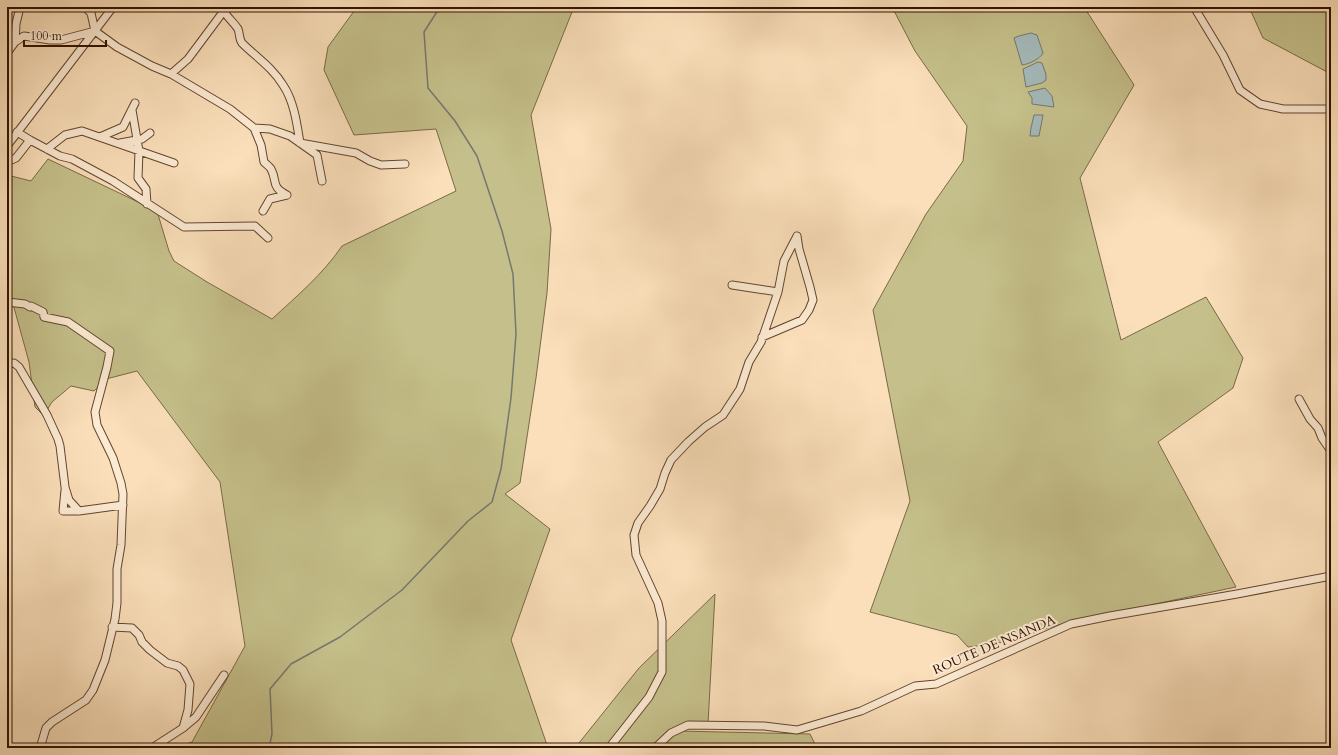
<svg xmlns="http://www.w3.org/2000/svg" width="1338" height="755" viewBox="0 0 1338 755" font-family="Cardo,serif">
  <rect width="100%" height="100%" fill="#fadfba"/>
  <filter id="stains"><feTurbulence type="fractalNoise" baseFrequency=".005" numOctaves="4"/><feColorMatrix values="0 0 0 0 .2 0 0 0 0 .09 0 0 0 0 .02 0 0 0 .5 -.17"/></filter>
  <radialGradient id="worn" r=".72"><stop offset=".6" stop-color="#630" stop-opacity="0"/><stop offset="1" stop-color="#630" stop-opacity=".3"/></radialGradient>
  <path fill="#c5c08b" stroke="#7a6946" d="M 357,7 L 574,7 L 531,115 L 551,229 L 547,293 L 536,378 L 520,483 L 505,494 L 550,529 L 511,640 L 548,748 L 175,748 L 192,742 L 245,646 L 220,482 L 137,371 L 106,379 L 94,391 L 71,386 L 52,402 L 47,410 L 41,413 L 35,407 L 29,362 L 7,282 L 7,175 L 31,181 L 48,159 L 157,211 L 169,251 L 174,261 L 207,282 L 272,319 C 297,296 323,274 342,246 L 456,191 L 436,129 L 354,135 L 324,70 L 328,47 Z
    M 892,7 L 1084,7 L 1134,85 L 1080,178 L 1121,340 L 1206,297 L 1243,358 L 1233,388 L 1158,442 L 1236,587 L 1065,623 L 996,644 L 968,647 L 957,635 L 870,612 L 910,501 L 873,310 L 926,214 L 963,161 L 967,126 L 915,51 Z
    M 1249,7 L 1331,7 L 1331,74 L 1263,38 Z
    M 715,594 L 708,724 L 668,731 L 650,748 L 575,748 L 639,668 Z
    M 678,731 L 810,734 L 817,748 L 660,748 Z"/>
  <path fill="#a4babb" stroke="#767770" d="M 1031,33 L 1037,35 L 1043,53 C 1040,59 1029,64 1022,65 L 1014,38 L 1019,36 Z
    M 1038,62 L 1042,63 L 1046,74 L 1046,80 L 1042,83 L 1026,87 L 1023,69 Z
    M 1045,88 L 1052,96 L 1054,107 L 1032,104 L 1032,98 L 1028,92 Z
    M 1034,115 L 1043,115 L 1039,136 L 1030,136 L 1031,128 Z"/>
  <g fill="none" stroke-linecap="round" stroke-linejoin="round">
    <path stroke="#767770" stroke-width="1.5" d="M 269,748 L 272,734 L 270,689 L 291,664 L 340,637 L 402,590 L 468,521 L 492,502 L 501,469 L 511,398 L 516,334 L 513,274 L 502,231 L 477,156 L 455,121 L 428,88 L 424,32 L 440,7"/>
    <defs>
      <path id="minor" d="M 85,7 L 91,13 L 95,31 L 117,47 L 152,66 L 171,74 L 230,109 L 254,128 L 270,129 L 290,136 L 300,143
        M 222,7 C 225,16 233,21 238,29 C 240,34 239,39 242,43 C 256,57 273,68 283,85 C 294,101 297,124 300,143
        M 1194,7 L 1223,55 L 1240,90 L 1260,104 L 1283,109 L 1331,109
        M 15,42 L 16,24 L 20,7
        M 7,53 L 15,42 L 24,36 L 50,40 L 61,40 L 95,31
        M 171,74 L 188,59 L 226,8
        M 132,110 L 139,151 L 138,178 L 146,189 L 147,204
        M 254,128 L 261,145 L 264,162 C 266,164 270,167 271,169 C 278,182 270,186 287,195
        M 17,132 L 30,140
        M 100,137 L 123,127 L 135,103
        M 120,143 L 142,139 L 150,133
        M 7,146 L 113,7
        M 47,149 L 65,135 L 82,131 L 174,163
        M 7,162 L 16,158 L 30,140 L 60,156 L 72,159 L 113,181 L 184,227 L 255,226 L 268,238
        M 322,181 L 317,155 L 300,143 L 356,153 L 370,161 L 381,165 L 405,164
        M 263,211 L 270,199 L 287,195
        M 732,285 L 778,292
        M 7,302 L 25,304 L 30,307 L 31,306 L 43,312 L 44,317 L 68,322 L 110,351 L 107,367 L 95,412 L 97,425 L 113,458 L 121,483 L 123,494 L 121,545 L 117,569 L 117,603 L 115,619 L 105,660 L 93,690 L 86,700 L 52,722 L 46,728 L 40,748
        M 762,337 L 802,320 L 809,310 L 813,300 L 810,287 L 799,249 L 797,236
        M 7,364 L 14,363 L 19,367 L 47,415 L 58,439 L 60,446 L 65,487 L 69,500 L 79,511
        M 1299,399 L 1310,419 L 1318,428 L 1322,438 L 1331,451
        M 65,490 L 63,511 L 79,511 L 123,505
        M 112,627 L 132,628 L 139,635 L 142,642 L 150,650 L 167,663 L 178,666 L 183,670 L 190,684 L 188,710 L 183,728
        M 152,748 L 183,728 L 196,717 L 224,675
        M 609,748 L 649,697 L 662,672 L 662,621 L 658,603 L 636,555 L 634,535 L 638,523 L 650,506 L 660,489 L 665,473 L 671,460 L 688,442 L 705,427 L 723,415 L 740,389 L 749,362 L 761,342 L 778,292 L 784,261 L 797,236
        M 655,748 L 671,733 L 688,725 L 764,726 L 797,730 L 861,711 L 915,686 L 936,684 L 1071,624 L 1110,616 L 1237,594 L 1331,576"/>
    </defs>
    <use href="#minor" stroke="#62452e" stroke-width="9"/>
    <use href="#minor" stroke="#fcead2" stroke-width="7"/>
  </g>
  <g text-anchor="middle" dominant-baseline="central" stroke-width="4" stroke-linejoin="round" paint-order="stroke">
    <g font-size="13" fill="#301200" stroke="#fcead2">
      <text transform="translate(994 645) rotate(-23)">ROUTE DE NSANDA</text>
    </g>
  </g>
  <rect width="1338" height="755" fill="none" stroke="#fadfba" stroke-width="24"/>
  <rect x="8" y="8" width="1322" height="739" fill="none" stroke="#301200" stroke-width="2"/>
  <rect x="12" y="12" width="1314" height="731" fill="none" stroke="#301200"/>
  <path d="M24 40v6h82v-6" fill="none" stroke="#301200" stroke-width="2"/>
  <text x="30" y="40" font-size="12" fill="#301200" stroke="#fcead2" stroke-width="3" paint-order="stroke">100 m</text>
  <rect width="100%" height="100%" filter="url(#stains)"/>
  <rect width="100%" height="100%" fill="url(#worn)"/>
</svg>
